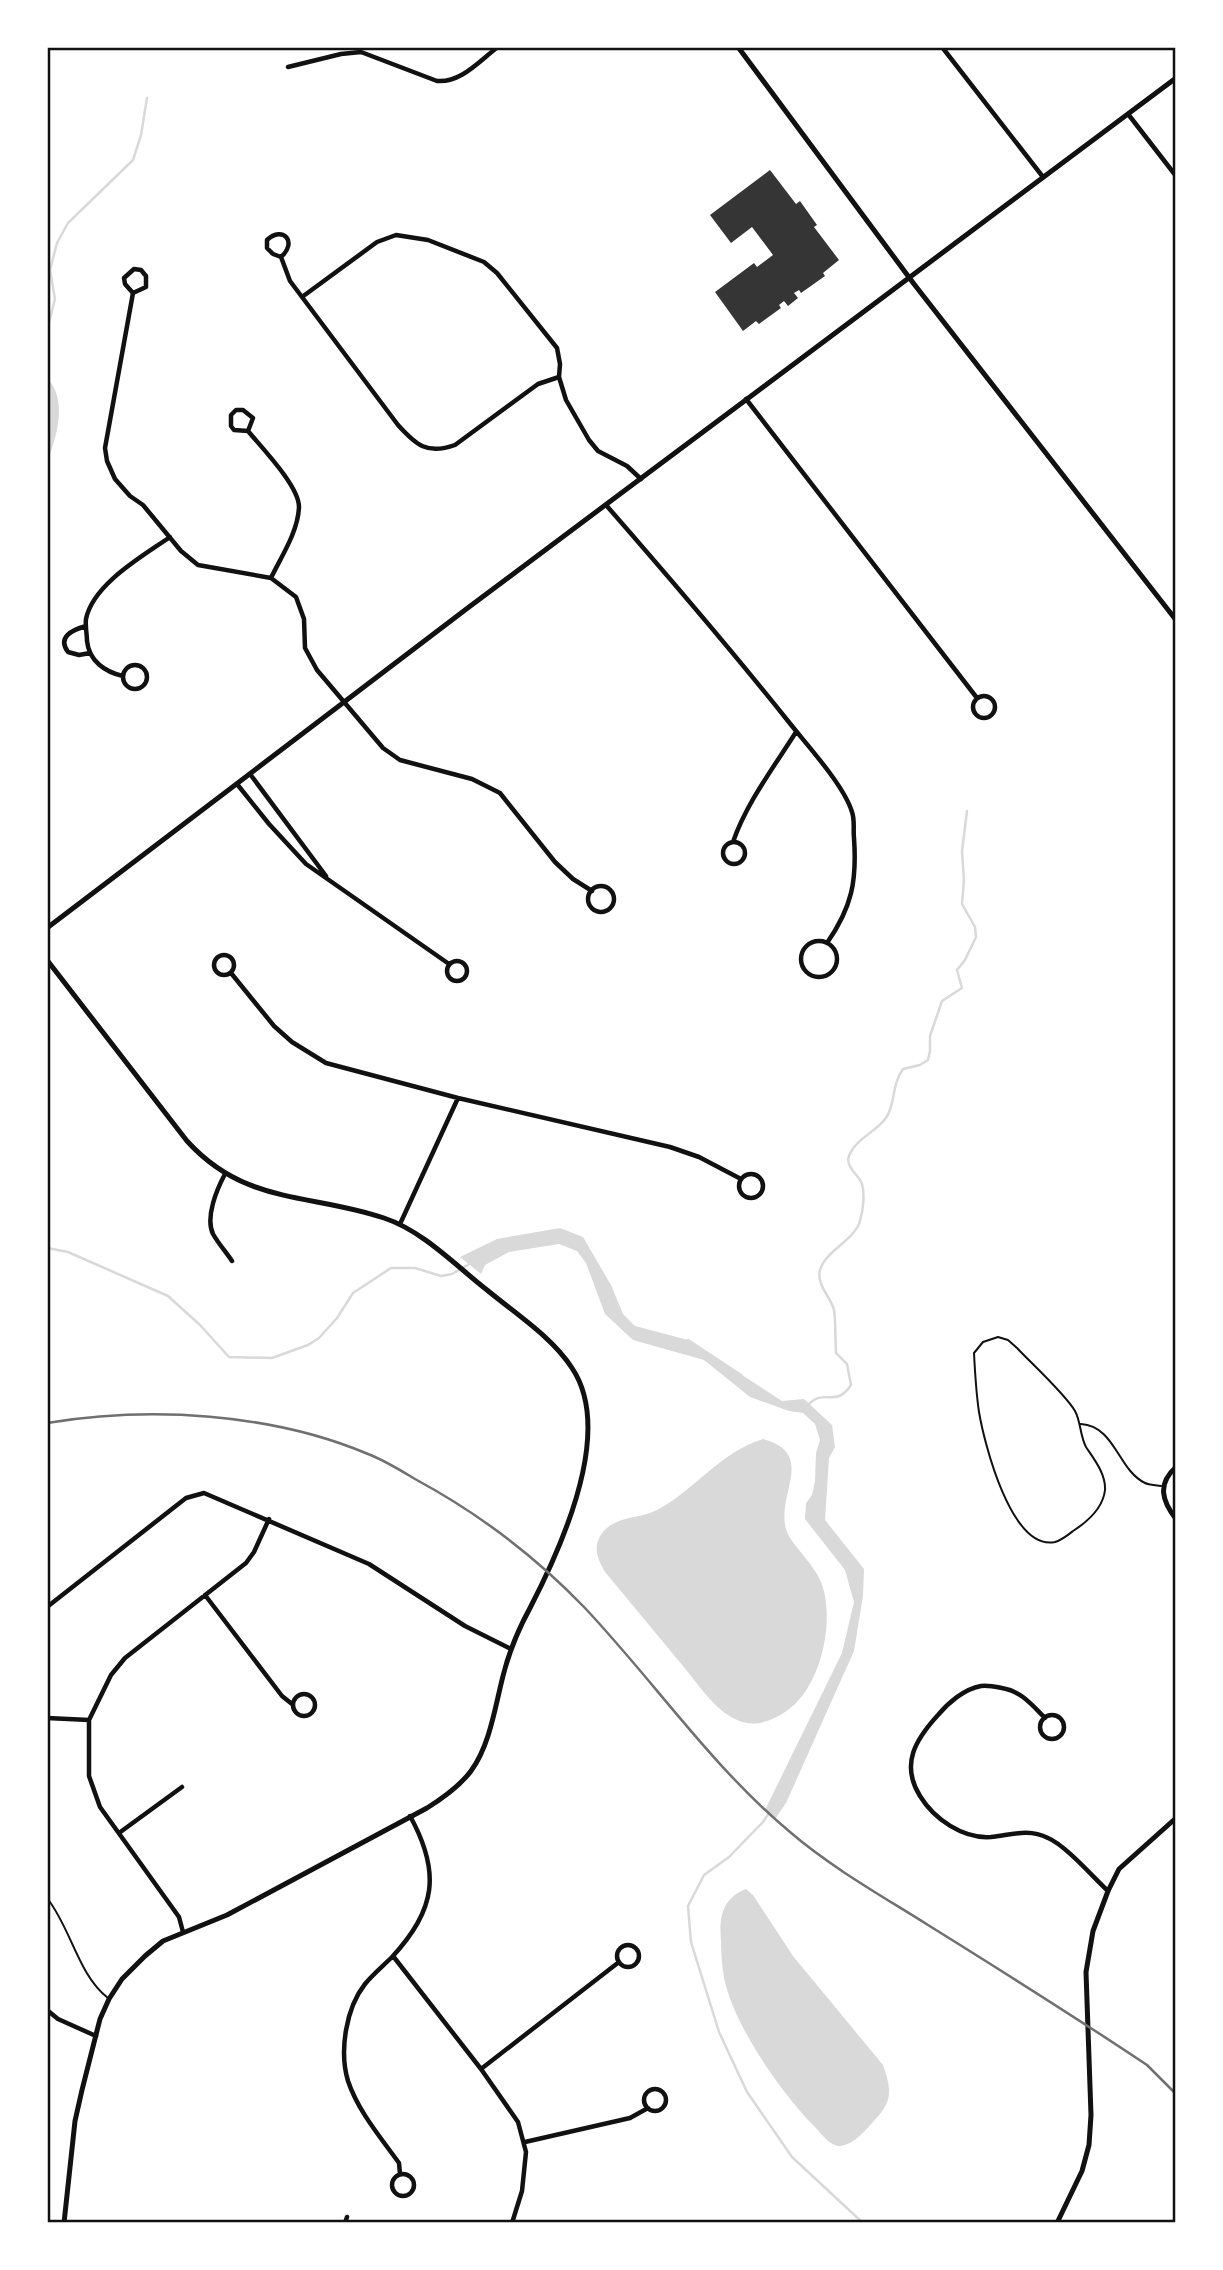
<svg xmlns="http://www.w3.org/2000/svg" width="1223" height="2270" viewBox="0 0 1223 2270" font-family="'Golos Text',sans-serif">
  <rect width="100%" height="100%" fill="#fff"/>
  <path fill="#d9d9d9" d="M 47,378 C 68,399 57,437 47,462 Z
    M 560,1228 L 583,1237 L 611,1285 L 623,1314 L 635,1326 L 688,1340 L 782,1401 L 804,1399 L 832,1425 L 835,1447 L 829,1458 L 825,1520 L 864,1569 L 863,1596 L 854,1651 L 786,1803 L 775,1819 L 765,1810 L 842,1653 L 854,1602 L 845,1570 L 805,1519 L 806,1503 L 812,1495 L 815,1481 L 816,1453 L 820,1440 L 815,1424 L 803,1413 L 789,1411 L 750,1397 L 704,1360 L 633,1340 L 605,1314 L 586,1263 L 577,1251 L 559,1244 L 509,1252 L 485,1265 L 481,1274 L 460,1257 L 497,1239 Z
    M 763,1439 C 817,1454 776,1494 786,1529 C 790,1544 813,1562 821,1582 C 836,1619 821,1690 785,1712 C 770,1722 752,1728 735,1719 C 714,1709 698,1684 683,1666 C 657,1635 631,1603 605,1572 C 597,1558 592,1546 603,1532 C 616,1516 639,1519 657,1510 C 695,1490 720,1452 763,1439 Z
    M 746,1889 L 753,1895 L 793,1956 L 883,2065 C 892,2091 893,2101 873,2122 C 865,2131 852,2146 839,2146 C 828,2145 819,2130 811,2123 C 778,2088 734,2025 724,1978 C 722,1966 721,1953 721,1941 C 719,1918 722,1898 746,1889 Z"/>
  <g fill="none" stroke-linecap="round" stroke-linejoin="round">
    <path stroke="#d9d9d9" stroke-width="2.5" d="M 47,330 L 55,299 L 50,270 L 57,243 L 68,223 L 133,160 L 141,135 L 147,98
      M 47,1248 L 68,1252 L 168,1296 L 200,1325 L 229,1357 L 272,1358 L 308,1345 L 319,1338 L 337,1318 L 353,1293 L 391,1268 L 415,1268 L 441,1276 L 452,1274 L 471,1263
      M 688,1340 L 741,1375
      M 808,1405 C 825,1387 835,1409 851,1385 L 847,1364 L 836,1353 C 835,1339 836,1323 834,1310 C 831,1297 816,1285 820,1270 C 826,1250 854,1241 860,1221 C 863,1211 865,1194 862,1184 C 859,1175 845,1167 849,1156 C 855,1139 876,1132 886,1118 C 896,1103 891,1086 903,1069 L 920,1065 L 928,1060 L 930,1051 L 930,1036 L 942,1001 L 962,988 L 957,970 L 965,960 L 976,937 L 975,927 L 962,904 L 964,880 L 962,851 L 967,811
      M 769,1813 L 763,1822 L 729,1857 L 704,1875 L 688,1906 L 691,1942 L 719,2032 L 747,2092 L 792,2157 L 863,2223"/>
  </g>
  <path fill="#353535" d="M 770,170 L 796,204 L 800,201 L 817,225 L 814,227 L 839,260 L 823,273 L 825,276 L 801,293 L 799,290 L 794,293 L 798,298 L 788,306 L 784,301 L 779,305 L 781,308 L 759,324 L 756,321 L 743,331 L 715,292 L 754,263 L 757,267 L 773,255 L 752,227 L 731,243 L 710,215 Z"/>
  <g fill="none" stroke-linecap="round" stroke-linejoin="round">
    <path stroke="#111" stroke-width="2" d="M 998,1337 L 1008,1340 L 1017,1348 C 1032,1364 1065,1394 1075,1411 C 1081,1422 1080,1436 1086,1447 C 1094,1459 1106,1474 1105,1490 C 1103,1508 1087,1522 1073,1531 C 1068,1535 1062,1540 1055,1542 C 1011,1551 984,1442 979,1412 C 976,1392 975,1373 974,1353 L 983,1342 Z
      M 1081,1424 C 1115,1426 1118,1470 1145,1483 C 1149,1485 1156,1485 1161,1486
      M 47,1898 C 71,1928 78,1975 108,1998"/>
    <path stroke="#111" stroke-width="4.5" d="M 942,47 L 1043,177
      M 288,67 L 341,54 L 361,52 L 437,81 C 461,83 479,61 498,47
      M 1128,114 L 1176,176
      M 281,257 C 298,242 283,225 267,240 L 267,248 L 273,254 L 281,257 L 290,281 L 398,425 C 416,445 427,455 455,445 L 538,384 L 559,377
      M 133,293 L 146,287 L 146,276 L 141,270 L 134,269 L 124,278 L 125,284 L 133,293 L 105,448 L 107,461 L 115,479 L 130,496 L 143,505 L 181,551 L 198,565 L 271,578 L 296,597 L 304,619 L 305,648 L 317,670 L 383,748 L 400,760 L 472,779 L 500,793 L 555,862 L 573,879 L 592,891
      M 302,297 L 377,242 L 396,235 L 428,240 L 484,262 L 497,273 L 557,348 L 560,364 L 559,377 L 566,400 L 589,440 L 598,451 L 627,466 L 641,479
      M 746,399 L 977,698
      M 248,431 L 253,418 L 243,410 L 236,410 L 231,415 L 231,426 L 234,430 L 248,431 C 262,448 299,486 299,507 C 298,532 281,557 271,578
      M 606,505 C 668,576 729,647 788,721 C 806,744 844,785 852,812 C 855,820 853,830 854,838 C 857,881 852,907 827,943
      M 86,626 C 72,630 57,637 68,652 L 79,655 L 90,653
      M123 677a12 12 0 1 1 24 0a12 12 0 1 1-24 0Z
      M 123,676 C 105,672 89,661 87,641 C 87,634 85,626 86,619 C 93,584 143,556 170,537
      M973 707a11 11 0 1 1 22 0a11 11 0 1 1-22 0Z
      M 250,774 L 326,876
      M 237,784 L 269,824 L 306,864 L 449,964
      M723 853a11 11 0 1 1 22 0a11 11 0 1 1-22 0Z
      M 733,842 C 747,802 774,767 796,732
      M588 899a13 13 0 1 1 26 0a13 13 0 1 1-26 0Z
      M801 959a18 18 0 1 1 36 0a18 18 0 1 1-36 0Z
      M214 965a10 10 0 1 1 20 0a10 10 0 1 1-20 0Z
      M447 971a10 10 0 1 1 20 0a10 10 0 1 1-20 0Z
      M 231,973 L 274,1026 L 292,1042 L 326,1063 L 458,1098 L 670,1147 L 699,1157 L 741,1179
      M739 1186a12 12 0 1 1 24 0a12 12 0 1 1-24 0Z
      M 225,1174 C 217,1189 205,1217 213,1234 C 218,1243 226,1252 232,1261
      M 400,1224 L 458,1098
      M 205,1595 L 282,1696 L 292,1704
      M 47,1607 L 186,1498 L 204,1493 L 369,1564 L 465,1626 L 511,1649
      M293 1705a11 11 0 1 1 22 0a11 11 0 1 1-22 0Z
      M1040 1727a12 12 0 1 1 24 0a12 12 0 1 1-24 0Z
      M 47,1718 L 89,1720
      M 1045,1718 C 1032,1705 1021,1691 1002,1688 C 997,1687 987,1685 981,1686 C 964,1689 948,1703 938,1715 C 916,1739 900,1764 920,1796 C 934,1819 963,1839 991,1837 C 1011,1835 1028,1828 1048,1838 C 1065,1845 1093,1877 1108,1891
      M 119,1833 L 182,1787
      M 183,1932 L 179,1917 L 100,1807 L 89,1776 L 89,1720 L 111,1675 L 125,1658 L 246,1563 L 254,1552 L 269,1519
      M617 1956a11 11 0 1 1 22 0a11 11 0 1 1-22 0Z
      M 393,1956 L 481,2069 L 518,2122 L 526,2152 L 522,2191 L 512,2223
      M 47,2010 L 58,2019 L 96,2036
      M 481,2069 L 619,1962
      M644 2100a11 11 0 1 1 22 0a11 11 0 1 1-22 0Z
      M 525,2142 L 630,2118 L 648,2108
      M392 2185a11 11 0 1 1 22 0a11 11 0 1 1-22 0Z
      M 400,2174 L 399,2163 C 381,2138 358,2111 348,2081 C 339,2051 346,2008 365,1984 C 373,1974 383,1966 392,1957 C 436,1910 441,1872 410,1816
      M 345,2223 L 347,2217"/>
    <path stroke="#111" stroke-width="5" d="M 738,47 L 914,284 L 1176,620
      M 47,928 L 469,607 L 1176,78
      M 47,960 L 187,1141 C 245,1205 309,1193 384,1218 C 423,1231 455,1265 487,1290 C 516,1314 552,1337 572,1368 C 615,1432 561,1548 530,1608 C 518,1630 509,1652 503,1676 C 495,1707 490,1745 471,1771 C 459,1787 443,1798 427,1808 L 227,1915 L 163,1941 L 145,1956 L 122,1979 L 109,1999 L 100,2019 L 82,2090 L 75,2121 L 64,2223
      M 1176,1467 C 1157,1484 1162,1501 1176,1519
      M 1057,2223 L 1082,2171 L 1089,2145 L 1091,2115 L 1086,1972 L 1093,1931 L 1108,1891 L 1119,1869 L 1176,1818"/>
    <path stroke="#707070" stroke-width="2.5" d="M 47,1423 C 150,1406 271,1413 368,1454 C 384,1460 400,1470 415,1479 C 478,1513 534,1555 584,1607 C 654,1681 712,1767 790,1832 C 832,1868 882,1896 928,1925 C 1002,1971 1075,2017 1147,2065 L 1176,2094"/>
  </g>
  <rect width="1223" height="2270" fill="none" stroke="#ffffff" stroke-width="98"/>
  <rect x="49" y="49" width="1125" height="2172" fill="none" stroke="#111" stroke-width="2.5"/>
</svg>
